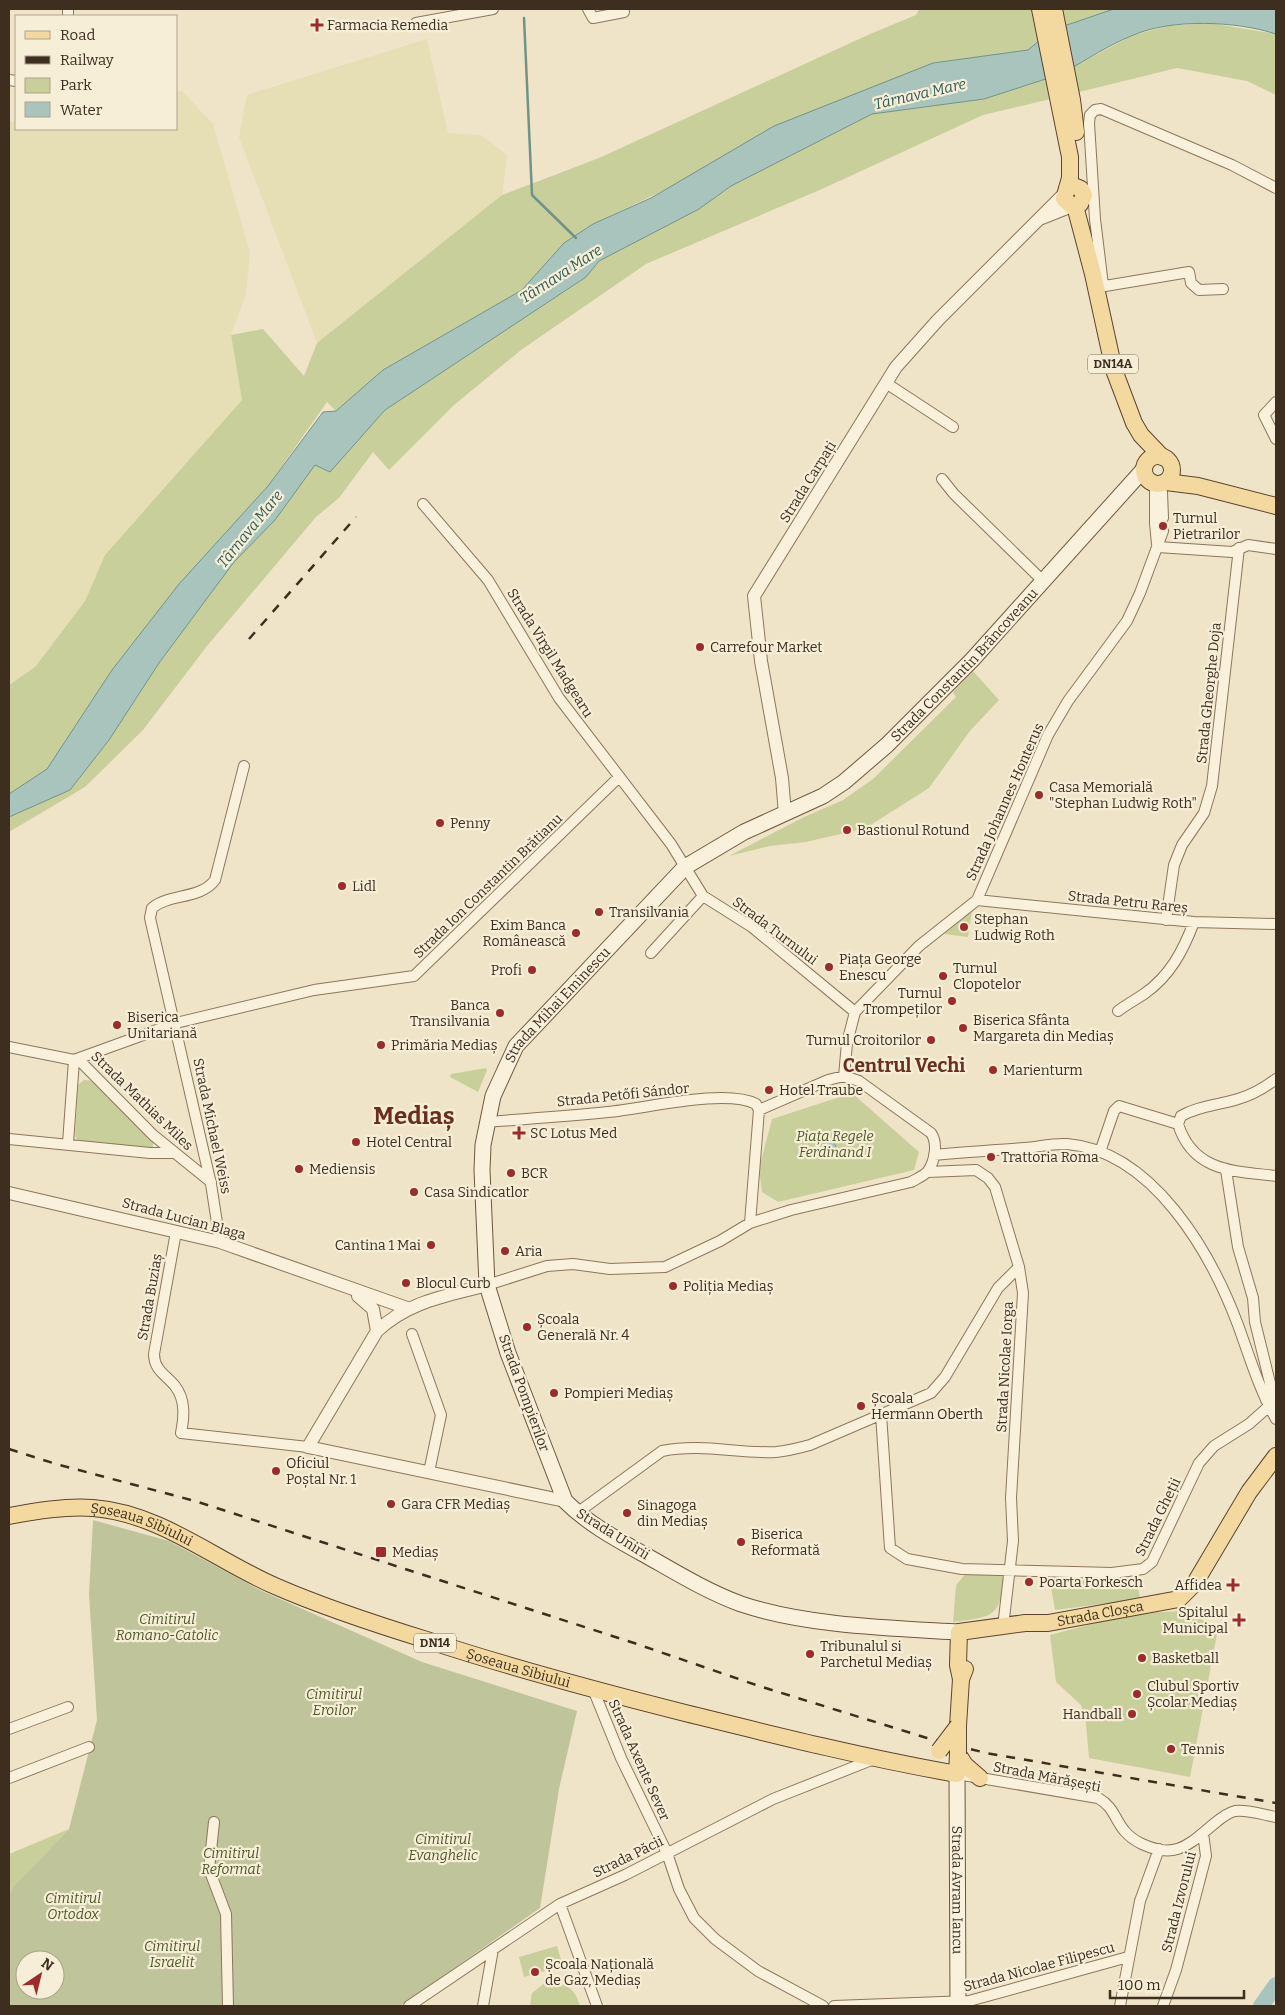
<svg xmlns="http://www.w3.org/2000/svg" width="1285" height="2015" viewBox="0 0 1285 2015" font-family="Bitter,serif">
  <rect width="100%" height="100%" fill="#f0e4c8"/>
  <path fill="#e6deb5" d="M 427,39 L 448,133 L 481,135 L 507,155 L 502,195 L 317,343 L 239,137 L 247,95 Z
    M 182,91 L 213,124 L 250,252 L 246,294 L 231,335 L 242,400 L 105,555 L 85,601 L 35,667 L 9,685 L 9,121 L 16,122 L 16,129 L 176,129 L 176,92 Z"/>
  <path fill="#c9cf9b" d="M 919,9 L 1032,9 L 1046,35 L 1028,50 L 933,63 L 593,224 L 564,243 L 522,290 L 383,370 L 336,411 L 327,402 L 268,486 L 179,584 L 112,670 L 47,769 L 9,794 L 9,685 L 35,667 L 85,601 L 105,555 L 242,400 L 231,335 L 263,329 L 304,376 L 317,343 L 502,195 L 599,158 L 870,34 L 916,15 Z
    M 1058,9 L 1114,9 L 1058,28 Z
    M 1210,23 L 1276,34 L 1276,95 L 1247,81 L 1177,68 L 1071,94 L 1066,71 L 1133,35 L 1168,26 Z
    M 1055,76 L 1059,97 L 983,115 L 822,189 L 646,264 L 521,350 L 454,405 L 389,470 L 373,452 L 339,498 L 316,517 L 207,646 L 143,730 L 85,787 L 9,832 L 9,817 L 70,790 L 109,740 L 159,663 L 234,562 L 275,520 L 315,465 L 330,472 L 385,410 L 586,277 L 599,261 L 699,209 L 731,186 L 872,114 L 984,99 Z
    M 973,671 L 999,700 L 970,731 L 929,788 L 866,828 L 806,842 L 770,846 L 729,856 L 804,817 L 843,800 L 873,779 L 956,697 L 953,692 Z
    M 972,911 L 968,937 L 944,934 Z
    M 486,1068 L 487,1070 L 478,1092 L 450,1077 L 451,1074 Z
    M 84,1080 L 97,1081 L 153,1135 L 153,1149 L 80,1143 L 75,1136 L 78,1085 Z
    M 852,1093 L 919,1152 L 914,1170 L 778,1202 L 762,1192 L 759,1169 L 772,1119 Z
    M 967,1572 L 1007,1572 C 997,1616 1000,1616 953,1622 L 956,1585 Z
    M 1136,1576 L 1140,1599 L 1055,1610 L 1050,1581 L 1115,1580 Z
    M 1187,1611 L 1218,1629 L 1190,1777 L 1089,1758 L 1086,1724 L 1081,1705 L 1056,1682 L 1050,1635 L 1134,1613 Z
    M 69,1829 L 13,1887 L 9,1895 L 9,1854 Z
    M 557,1946 L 563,1966 L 524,1977 L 519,1957 Z
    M 547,1981 C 566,1984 574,1986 580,2006 L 530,2006 L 532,1993 Z"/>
  <path fill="#bfc49a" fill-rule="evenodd" d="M 93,1520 L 169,1541 L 262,1591 L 422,1662 L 577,1711 L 559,1789 L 540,1908 L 400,2006 L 9,2006 L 9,1895 L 13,1887 L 69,1829 L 97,1720 L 89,1594 ZM 25,1960 L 55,1960 L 55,1990 L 25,1990 Z"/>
  <path fill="#a9c4bc" stroke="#6f938a" d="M 1114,9 L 1276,9 L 1276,34 C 1236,21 1171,18 1131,36 C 1109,45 1088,59 1066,71 L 1058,28 Z
    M 1046,35 L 1055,76 L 984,99 L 872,114 L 731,186 L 699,209 L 599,261 L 586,277 L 385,410 L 330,472 L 315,465 L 275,520 L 234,562 L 159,663 L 109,740 L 70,790 L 9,817 L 9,794 L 47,769 L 112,670 L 179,584 L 268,486 L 323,412 L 336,411 L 383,370 L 522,290 L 564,243 L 593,224 L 651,198 L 774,126 L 933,63 L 1028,50 Z
    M822 1148a7 7 0 1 1 14 0a7 7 0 1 1-14 0Z"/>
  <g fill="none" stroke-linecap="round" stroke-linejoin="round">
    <path stroke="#6f938a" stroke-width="2.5" d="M 524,18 L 532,195 L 576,238"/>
    <path stroke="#a9c4bc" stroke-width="16" d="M 1261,2006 L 1276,1985"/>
    <defs>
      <path id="minor" d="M 588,9 L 593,18 L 624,12
        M 68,16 L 68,9
        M 416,23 L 493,9
        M 9,80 L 16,81
        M 1103,285 L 1095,219 L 1089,123 L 1090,115 L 1095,110 L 1101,109 L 1232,165 L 1276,188
        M 1099,287 L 1189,272 L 1191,283 L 1199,290 L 1223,289
        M 886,383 L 953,427
        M 1276,402 L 1264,415 L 1276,439
        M 942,479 L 954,494 L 1044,582
        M 1155,484 L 1155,523 L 1157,544
        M 1162,492 L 1163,518
        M 423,504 L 488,580 L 559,698 L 671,844 L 703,896 L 752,927 L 855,1012
        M 1158,547 L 1232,552 L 1248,545 L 1276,549
        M 977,900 L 1194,922 L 1276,924
        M 1166,920 L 1174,865 L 1182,845 L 1204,813 L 1212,786 L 1239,548
        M 651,953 L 703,896
        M 1118,1011 C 1126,1005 1135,1000 1144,994 C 1170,976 1183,951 1194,922
        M 9,1047 L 74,1060 L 176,1023 L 314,990 L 414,976 L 618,778
        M 78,1059 L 153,1135 L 211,1182
        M 844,1076 L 847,1043 L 855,1012 L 919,946 L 977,900 L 1048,735 L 1068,701 L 1127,621 L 1140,593 L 1163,531
        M 486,1122 C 527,1119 567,1116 608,1112 C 644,1109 725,1088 756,1104 L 759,1110
        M 1178,1124 C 1193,1172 1234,1171 1276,1176
        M 1178,1124 L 1181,1116 C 1198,1106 1219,1105 1238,1099 C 1252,1095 1264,1088 1276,1079
        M 9,1139 L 150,1153 L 173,1153
        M 68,1143 L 74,1060
        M 1100,1152 L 1114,1111 L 1119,1106 L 1178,1124
        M 934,1155 C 965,1152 995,1150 1025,1148 C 1038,1147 1053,1143 1067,1144 C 1153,1151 1211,1253 1238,1325 C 1250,1358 1259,1389 1276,1419
        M 1226,1170 L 1238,1247 L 1253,1298 L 1255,1322 L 1272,1391 L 1266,1400
        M 928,1172 L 976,1170 L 988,1178 L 995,1187 L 1019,1267 L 1023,1293 L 1011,1498 L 1013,1541 L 1003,1627
        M 750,1223 L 759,1110
        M 176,1232 L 154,1354 C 154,1370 166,1375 175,1386 C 186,1400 184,1418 181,1433 L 308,1447
        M 220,1242 L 211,1184 L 150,918 L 152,908 C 170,893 200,900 215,880 L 244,766
        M 487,1285 L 547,1266 L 573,1264 L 610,1269 L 665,1267 L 720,1241 L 750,1223 L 791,1210 L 911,1182 C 916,1179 924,1176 928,1171 C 935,1161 938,1143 931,1133 L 859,1081 L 844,1076 L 828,1080 L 759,1110
        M 412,1334 L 441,1415 L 429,1472
        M 881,1414 L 890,1548 L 907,1559 L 962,1569 L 1112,1573 L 1143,1569 L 1152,1562 L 1199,1463 L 1214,1446 L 1249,1424 L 1276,1400
        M 577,1513 L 662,1451 C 703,1443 737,1454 776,1452 C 787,1451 799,1448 810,1445 L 931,1393 L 945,1377 L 998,1288 L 1019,1267
        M 593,1689 L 621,1758 L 667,1853 L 679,1889 L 694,1918 L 715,1939 L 758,1971 L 823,2006
        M 9,1729 L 68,1707
        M 957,1774 L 1098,1798 C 1120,1810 1113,1830 1142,1844 C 1177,1860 1189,1844 1215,1823 C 1221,1818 1227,1813 1235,1811 C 1247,1809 1264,1815 1276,1817
        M 9,1778 L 89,1747
        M 214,1822 L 209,1869 L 226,1914 L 228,2006
        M 560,1904 L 597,2006
        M 409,2006 L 560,1904 L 625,1875 L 773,1799 L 874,1759
        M 483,2006 L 493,1949
        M 834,2006 L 969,2001 L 1128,1957
        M 1120,2006 L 1140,1901 L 1159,1849
        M 1163,2006 L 1176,1970 L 1206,1856 L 1203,1833"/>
      <path id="tertiary" d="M 1042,218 L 1072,206
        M 785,814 L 782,778 L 761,661 L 754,596 L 896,367 L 938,320 L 1064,194
        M 9,1193 L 220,1242 L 407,1308
        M 487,1285 C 446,1296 409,1301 377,1331 L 308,1447 L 565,1501
        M 358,1296 L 373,1309 L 377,1331"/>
      <g id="secondary">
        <path id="s1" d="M 959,1632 C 890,1628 807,1626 741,1604 C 708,1592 677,1573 647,1556 C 618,1540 588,1524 565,1501 L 508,1353 L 487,1285 L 482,1170 L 483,1145 L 493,1096 L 516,1046 L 685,867 L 744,832 L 823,796 L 844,782 L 887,745 L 972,660 L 1144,469"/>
        <path id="s2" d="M 957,1774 L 958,2006"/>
      </g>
      <g id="primary">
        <path d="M 1040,9 L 1070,157 L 1070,178 L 1064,199 L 1072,206 L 1080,204 L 1084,195 L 1081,189 L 1074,186 L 1067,188"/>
        <path d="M 1054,9 L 1072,100 L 1076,132"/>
        <path d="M 1075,206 L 1093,274 L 1114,370 L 1134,423 L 1141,435 L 1162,457"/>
        <circle cx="1158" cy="470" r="14"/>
        <path d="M 1166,482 L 1198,486 L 1276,506"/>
        <path id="s3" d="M 9,1516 C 36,1511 65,1506 93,1508 C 160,1513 215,1560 275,1586 C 325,1608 378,1625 430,1641 C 515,1669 602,1692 689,1714 C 778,1736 866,1758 957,1774 L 958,1754"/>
        <path id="s4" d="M 961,1679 L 958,1665 L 959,1632 L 1025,1623 L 1048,1623 L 1179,1599 L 1195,1583 L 1249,1492 L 1276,1456"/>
        <path d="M 958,1726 L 961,1679 L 965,1669"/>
        <path d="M 958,1754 L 965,1765 L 980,1778"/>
      </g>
    </defs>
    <use href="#minor" stroke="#8d765c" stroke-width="12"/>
    <use href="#tertiary" stroke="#8d765c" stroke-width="14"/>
    <use href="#secondary" stroke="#6f573f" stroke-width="17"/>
    <use href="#primary" stroke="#5b4430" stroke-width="18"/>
    <use href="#minor" stroke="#faf1dc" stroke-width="10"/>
    <use href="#tertiary" stroke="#faf1dc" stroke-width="12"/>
    <use href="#secondary" stroke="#faf1dc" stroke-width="15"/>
    <use href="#primary" stroke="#f3d9a0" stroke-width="16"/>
    <path stroke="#3d2e20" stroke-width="2.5" stroke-dasharray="9 9" stroke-linecap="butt" d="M 249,639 L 356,517
      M 9,1449 L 56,1464 L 195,1501 L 634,1643 L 759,1686 L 927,1738 L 986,1753 L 1276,1803"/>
    <defs>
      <path id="primary-bridge" d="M 939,1751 L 958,1726
        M 958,1754 L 958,1726"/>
    </defs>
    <use href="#primary-bridge" stroke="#5b4430" stroke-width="18" stroke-linecap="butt"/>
    <use href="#primary-bridge" stroke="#f3d9a0" stroke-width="16"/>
  </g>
  <g fill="#9e2a2b" stroke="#f7eed8" stroke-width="2">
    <path d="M314.5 17.5h5v5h5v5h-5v5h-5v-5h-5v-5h5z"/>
    <circle cx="1163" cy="526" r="5"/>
    <circle cx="700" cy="647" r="5"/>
    <circle cx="1039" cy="795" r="5"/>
    <circle cx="440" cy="823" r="5"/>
    <circle cx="847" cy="830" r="5"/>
    <circle cx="342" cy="886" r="5"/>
    <circle cx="599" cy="912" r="5"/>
    <circle cx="964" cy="927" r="5"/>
    <circle cx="576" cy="933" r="5"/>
    <circle cx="829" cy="967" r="5"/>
    <circle cx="532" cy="970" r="5"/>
    <circle cx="943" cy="976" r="5"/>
    <circle cx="952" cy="1001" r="5"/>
    <circle cx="500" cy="1013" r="5"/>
    <circle cx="117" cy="1025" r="5"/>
    <circle cx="963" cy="1028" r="5"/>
    <circle cx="931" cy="1040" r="5"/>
    <circle cx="381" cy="1045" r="5"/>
    <circle cx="993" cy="1070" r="5"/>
    <circle cx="769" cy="1090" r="5"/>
    <path d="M516.5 1125.5h5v5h5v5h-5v5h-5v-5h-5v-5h5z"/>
    <circle cx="356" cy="1142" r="5"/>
    <circle cx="991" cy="1157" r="5"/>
    <circle cx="299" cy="1169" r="5"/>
    <circle cx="511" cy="1173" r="5"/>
    <circle cx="414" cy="1192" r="5"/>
    <circle cx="431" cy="1245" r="5"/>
    <circle cx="505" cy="1251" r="5"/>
    <circle cx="406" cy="1283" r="5"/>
    <circle cx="673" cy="1286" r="5"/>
    <circle cx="527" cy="1327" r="5"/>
    <circle cx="554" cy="1393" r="5"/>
    <circle cx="861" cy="1406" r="5"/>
    <circle cx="276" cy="1471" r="5"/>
    <circle cx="391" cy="1504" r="5"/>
    <circle cx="627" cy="1513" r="5"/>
    <circle cx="741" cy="1542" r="5"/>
    <rect x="375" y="1546" width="12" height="12" rx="2.5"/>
    <circle cx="1029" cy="1582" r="5"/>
    <path d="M1230.5 1577.5h5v5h5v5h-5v5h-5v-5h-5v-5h5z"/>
    <path d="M1236.5 1612.5h5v5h5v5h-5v5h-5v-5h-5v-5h5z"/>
    <circle cx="810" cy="1654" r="5"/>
    <circle cx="1142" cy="1658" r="5"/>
    <circle cx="1137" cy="1694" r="5"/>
    <circle cx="1132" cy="1714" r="5"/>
    <circle cx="1171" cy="1749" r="5"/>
    <circle cx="535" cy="1972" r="5"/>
  </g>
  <g text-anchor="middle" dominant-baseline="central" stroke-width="4.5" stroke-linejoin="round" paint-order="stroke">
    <g fill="#f7eed8" stroke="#756857" stroke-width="1">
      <rect x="1088" y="354.5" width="50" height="19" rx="4"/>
      <rect x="414" y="1633.5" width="42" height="19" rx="4"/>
    </g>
    <g font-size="12" font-weight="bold" fill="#3d2e20">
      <text x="1113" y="364">DN14A</text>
      <text x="435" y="1643">DN14</text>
    </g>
    <g font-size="14" fill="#3d2e20" stroke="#f7eed8" text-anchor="start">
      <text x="327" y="25">Farmacia Remedia</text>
      <text x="1173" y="518">Turnul<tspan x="1173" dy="16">Pietrarilor</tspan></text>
      <text x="710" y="647">Carrefour Market</text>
      <text x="1049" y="787">Casa Memorială<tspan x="1049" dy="16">"Stephan Ludwig Roth"</tspan></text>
      <text x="450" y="823">Penny</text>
      <text x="857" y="830">Bastionul Rotund</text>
      <text x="352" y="886">Lidl</text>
      <text x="609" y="912">Transilvania</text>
      <text x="974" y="919">Stephan<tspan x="974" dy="16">Ludwig Roth</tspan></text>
      <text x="566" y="925" text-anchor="end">Exim Banca<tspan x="566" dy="16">Românească</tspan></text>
      <text x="839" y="959">Piața George<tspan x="839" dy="16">Enescu</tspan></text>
      <text x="953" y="968">Turnul<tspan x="953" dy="16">Clopotelor</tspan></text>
      <text x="522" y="970" text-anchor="end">Profi</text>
      <text x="942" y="993" text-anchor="end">Turnul<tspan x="942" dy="16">Trompeților</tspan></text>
      <text x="490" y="1005" text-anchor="end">Banca<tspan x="490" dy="16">Transilvania</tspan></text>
      <text x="127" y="1017">Biserica<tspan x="127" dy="16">Unitariană</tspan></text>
      <text x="973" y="1020">Biserica Sfânta<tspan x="973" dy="16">Margareta din Mediaș</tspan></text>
      <text x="921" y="1040" text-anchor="end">Turnul Croitorilor</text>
      <text x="391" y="1045">Primăria Mediaș</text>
      <text x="1003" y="1070">Marienturm</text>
      <text x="779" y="1090">Hotel Traube</text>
      <text x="530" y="1133">SC Lotus Med</text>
      <text x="366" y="1142">Hotel Central</text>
      <text x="1001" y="1157">Trattoria Roma</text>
      <text x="309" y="1169">Mediensis</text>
      <text x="521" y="1173">BCR</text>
      <text x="424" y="1192">Casa Sindicatlor</text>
      <text x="421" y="1245" text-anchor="end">Cantina 1 Mai</text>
      <text x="515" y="1251">Aria</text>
      <text x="416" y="1283">Blocul Curb</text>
      <text x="683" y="1286">Poliția Mediaș</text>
      <text x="537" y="1319">Școala<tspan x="537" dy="16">Generală Nr. 4</tspan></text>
      <text x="564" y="1393">Pompieri Mediaș</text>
      <text x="871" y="1398">Școala<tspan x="871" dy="16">Hermann Oberth</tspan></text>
      <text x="286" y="1463">Oficiul<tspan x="286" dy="16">Poștal Nr. 1</tspan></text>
      <text x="401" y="1504">Gara CFR Mediaș</text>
      <text x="637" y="1505">Sinagoga<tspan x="637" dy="16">din Mediaș</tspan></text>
      <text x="751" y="1534">Biserica<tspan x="751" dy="16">Reformată</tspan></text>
      <text x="392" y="1552">Mediaș</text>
      <text x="1039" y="1582">Poarta Forkesch</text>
      <text x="1222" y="1585" text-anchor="end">Affidea</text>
      <text x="1228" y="1612" text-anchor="end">Spitalul<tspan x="1228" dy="16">Municipal</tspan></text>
      <text x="820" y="1646">Tribunalul si<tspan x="820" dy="16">Parchetul Mediaș</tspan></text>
      <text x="1152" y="1658">Basketball</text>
      <text x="1147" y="1686">Clubul Sportiv<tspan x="1147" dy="16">Școlar Mediaș</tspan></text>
      <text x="1122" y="1714" text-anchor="end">Handball</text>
      <text x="1181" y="1749">Tennis</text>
      <text x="545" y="1964">Școala Națională<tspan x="545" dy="16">de Gaz, Mediaș</tspan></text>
    </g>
    <g font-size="14" fill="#3d2e20" stroke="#f7eed8">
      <text transform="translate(808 482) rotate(-58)">Strada Carpați</text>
      <text transform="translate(550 653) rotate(58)">Strada Virgil Madgearu</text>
      <text stroke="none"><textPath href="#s1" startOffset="1495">Strada Constantin Brâncoveanu</textPath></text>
      <text transform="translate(1209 693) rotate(-84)">Strada Gheorghe Doja</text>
      <text transform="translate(1005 802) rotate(-66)">Strada Johannes Honterus</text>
      <text transform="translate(488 886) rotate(-44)">Strada Ion Constantin Brătianu</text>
      <text transform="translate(1128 902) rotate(6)">Strada Petru Rareș</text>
      <text transform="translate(775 931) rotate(37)">Strada Turnului</text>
      <text stroke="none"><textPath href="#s1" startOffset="958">Strada Mihai Eminescu</textPath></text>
      <text transform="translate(623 1095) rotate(-6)">Strada Petőfi Sándor</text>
      <text transform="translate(142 1101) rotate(44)">Strada Mathias Miles</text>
      <text transform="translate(212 1126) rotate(78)">Strada Michael Weiss</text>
      <text transform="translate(184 1219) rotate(15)">Strada Lucian Blaga</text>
      <text transform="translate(150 1297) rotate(-80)">Strada Buziaș</text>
      <text transform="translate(1005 1367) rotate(-87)">Strada Nicolae Iorga</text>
      <text transform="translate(524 1393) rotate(70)">Strada Pompierilor</text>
      <text transform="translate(1158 1517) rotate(-64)">Strada Gheții</text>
      <text stroke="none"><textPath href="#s3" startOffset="136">Șoseaua Sibiului</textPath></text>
      <text transform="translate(613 1534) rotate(32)">Strada Unirii</text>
      <text stroke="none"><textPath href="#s4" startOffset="190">Strada Cloșca</textPath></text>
      <text stroke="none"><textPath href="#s3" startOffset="541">Șoseaua Sibiului</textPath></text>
      <text transform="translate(639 1760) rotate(66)">Strada Axente Sever</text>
      <text transform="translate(1047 1777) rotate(11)">Strada Mărășești</text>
      <text transform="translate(628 1857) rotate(-26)">Strada Păcii</text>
      <text stroke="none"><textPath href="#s2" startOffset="116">Strada Avram Iancu</textPath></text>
      <text transform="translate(1179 1902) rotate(-76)">Strada Izvorului</text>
      <text transform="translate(1039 1967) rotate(-15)">Strada Nicolae Filipescu</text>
    </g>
    <g font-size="14" font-style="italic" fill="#4d5a26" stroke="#f7eed8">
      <text x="835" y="1136">Piața Regele<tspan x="835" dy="16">Ferdinand I</tspan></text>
      <text x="167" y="1619">Cimitirul<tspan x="167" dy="16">Romano-Catolic</tspan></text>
      <text x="334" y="1694">Cimitirul<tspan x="334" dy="16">Eroilor</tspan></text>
      <text x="443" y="1839">Cimitirul<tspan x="443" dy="16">Evanghelic</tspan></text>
      <text x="231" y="1853">Cimitirul<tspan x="231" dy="16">Reformat</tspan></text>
      <text x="73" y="1898">Cimitirul<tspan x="73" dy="16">Ortodox</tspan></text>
      <text x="172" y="1946">Cimitirul<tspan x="172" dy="16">Israelit</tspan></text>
    </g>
    <g font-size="15" font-style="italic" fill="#2f5d5a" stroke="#f7eed8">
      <text transform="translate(920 94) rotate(-13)">Târnava Mare</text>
      <text transform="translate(561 274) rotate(-33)">Târnava Mare</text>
      <text transform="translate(250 529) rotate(-51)">Târnava Mare</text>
    </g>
    <g font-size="19" font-weight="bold" fill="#6b2e1e" stroke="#f7eed8">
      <text x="904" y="1065">Centrul Vechi</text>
    </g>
    <g font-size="24" font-weight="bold" fill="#6b2e1e" stroke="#f7eed8">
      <text x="414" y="1116">Mediaș</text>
    </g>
  </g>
  <rect width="1285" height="2015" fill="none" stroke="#3d2e20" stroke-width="20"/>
  <rect x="15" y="15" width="162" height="115" fill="#f7eed8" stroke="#ada18e"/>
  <rect x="25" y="31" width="25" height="8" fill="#f3d9a0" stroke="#ada18e"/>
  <text x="60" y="40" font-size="15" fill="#3d2e20">Road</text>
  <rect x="25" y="56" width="25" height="8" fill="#3d2e20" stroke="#ada18e"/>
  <text x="60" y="65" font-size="15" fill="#3d2e20">Railway</text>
  <rect x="25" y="78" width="25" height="15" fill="#c9cf9b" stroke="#ada18e"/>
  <text x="60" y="90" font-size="15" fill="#3d2e20">Park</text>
  <rect x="25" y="102" width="25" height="15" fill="#a9c4bc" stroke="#ada18e"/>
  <text x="60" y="115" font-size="15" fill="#3d2e20">Water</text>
  <g transform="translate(40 1975) rotate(35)"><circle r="24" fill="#f7eed8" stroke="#ada18e"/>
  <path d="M0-4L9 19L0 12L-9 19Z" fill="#9e2a2b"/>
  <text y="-8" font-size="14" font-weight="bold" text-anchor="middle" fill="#3d2e20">N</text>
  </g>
  <path d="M1110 1990v8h134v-8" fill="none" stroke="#3d2e20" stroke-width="2.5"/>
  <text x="1118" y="1990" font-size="15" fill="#3d2e20" stroke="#f7eed8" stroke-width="4" paint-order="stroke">100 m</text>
</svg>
